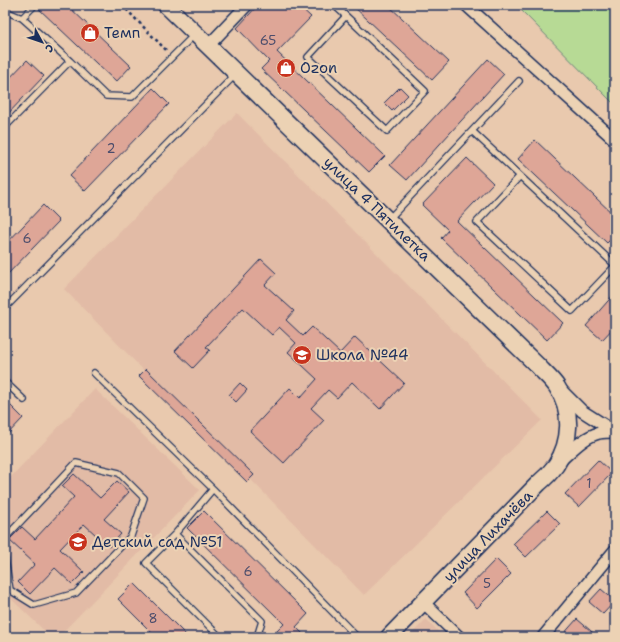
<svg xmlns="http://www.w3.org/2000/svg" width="620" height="642" viewBox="0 0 620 642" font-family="'Shantell Sans',sans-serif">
  <rect width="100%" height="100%" fill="#e9c9ae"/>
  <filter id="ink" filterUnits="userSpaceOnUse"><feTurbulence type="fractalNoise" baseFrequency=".025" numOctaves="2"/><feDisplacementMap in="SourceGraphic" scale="8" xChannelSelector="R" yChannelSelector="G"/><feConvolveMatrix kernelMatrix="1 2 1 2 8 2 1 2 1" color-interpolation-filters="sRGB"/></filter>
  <g filter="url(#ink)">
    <path fill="#e2bba6" d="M 237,113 L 542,420 L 364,595 L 64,289 Z
      M 95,389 L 200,490 L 58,637 L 51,637 L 5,593 L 5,483 Z
      M 426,619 L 444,637 L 409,637 Z"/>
    <path fill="#b7da95" stroke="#69847a" d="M 516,5 L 615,5 L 615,105 Z"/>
    <path fill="#dea697" stroke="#1b2f5e" d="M 39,5 L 67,5 L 131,66 L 116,82 L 38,8 Z
      M 258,5 L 298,5 L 311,17 L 277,52 L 385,156 L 369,172 L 261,69 L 269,61 L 237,28 Z
      M 352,5 L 388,5 L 449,62 L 432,80 Z
      M 488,59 L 504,74 L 407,180 L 390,165 Z
      M 27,60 L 44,76 L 5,117 L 5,83 Z
      M 400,87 L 408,95 L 392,111 L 384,103 Z
      M 153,88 L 169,104 L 85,191 L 69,176 Z
      M 535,140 L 615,216 L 615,235 L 607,243 L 518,159 Z
      M 467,158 L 493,183 L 457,221 L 563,323 L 547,340 L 441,238 L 448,230 L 422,205 Z
      M 43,205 L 59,221 L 5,277 L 5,245 Z
      M 261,259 L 276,273 L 265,285 L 294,311 L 286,320 L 303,336 L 312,327 L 340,353 L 355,337 L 404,383 L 380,409 L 352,382 L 337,398 L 328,390 L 311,408 L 324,420 L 284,463 L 250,431 L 290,388 L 300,398 L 317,379 L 288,352 L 296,343 L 279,327 L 272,335 L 243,308 L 206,347 L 210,350 L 193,368 L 175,351 Z
      M 615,293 L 615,326 L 602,340 L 586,326 Z
      M 146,369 L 254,475 L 247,482 L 139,376 Z
      M 240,383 L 247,390 L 236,402 L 229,395 Z
      M 5,400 L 23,418 L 5,437 Z
      M 598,460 L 612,473 L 579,507 L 565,494 Z
      M 74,474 L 100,498 L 117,481 L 129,492 L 104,519 L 121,534 L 109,547 L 84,524 L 60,549 L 84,572 L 72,584 L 55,568 L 30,594 L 18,582 L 35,564 L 9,540 L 22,527 L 35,539 L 74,497 L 62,486 Z
      M 204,511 L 308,614 L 296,627 L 306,637 L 271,637 L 284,624 L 187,528 Z
      M 547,511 L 560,524 L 526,557 L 513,544 Z
      M 496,559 L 511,574 L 477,608 L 463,593 Z
      M 134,583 L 188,637 L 156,637 L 118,599 Z
      M 601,589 L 615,601 L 603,614 L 589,602 Z
      M 577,619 L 598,637 L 561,637 Z"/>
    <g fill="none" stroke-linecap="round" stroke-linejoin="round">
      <defs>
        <path id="lane" d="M 334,5 L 346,16 L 425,91 L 387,131 L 308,57 L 346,16
          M 5,11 L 22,18 L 70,61 L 106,96 L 132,97 L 194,35
          M 22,18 L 35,5
          M 5,127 L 70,61
          M 472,131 L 520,176 L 477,222 L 572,311 L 615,266
          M 520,176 L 615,265
          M 389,219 L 519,81
          M 5,308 L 235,75
          M 94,373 L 213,489 L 357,637
          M 5,382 L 24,400
          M 213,489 L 175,534 L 146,563 L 220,637
          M 175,534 L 262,621 L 257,637
          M 5,538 L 76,463 L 119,473 L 144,498 L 131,536 L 76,593 L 34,605 L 10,590 L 5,558"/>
        <path id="street" d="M 466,5 L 615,140
          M 208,46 L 247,5
          M 562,391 L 582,411 L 615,432
          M 562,459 C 573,449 584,437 599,433 C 604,432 610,432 615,432
          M 423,602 L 459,637
          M 543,637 L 615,550"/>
        <path id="secondary" d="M 166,5 L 538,366 C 544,373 552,379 557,387 C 573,411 571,442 556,465 C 551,472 545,478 539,483 L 389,637"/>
      </defs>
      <use href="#lane" stroke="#1b2f5e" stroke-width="8"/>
      <use href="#street" stroke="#1b2f5e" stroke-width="14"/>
      <use href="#secondary" stroke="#1b2f5e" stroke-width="19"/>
      <path stroke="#1b2f5e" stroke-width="2.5" stroke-dasharray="3 3" stroke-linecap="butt" d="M 122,5 L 166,50"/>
      <use href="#lane" stroke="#ecd2b4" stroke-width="5.5"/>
      <use href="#street" stroke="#ecd2b4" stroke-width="11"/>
      <use href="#secondary" stroke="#ecd2b4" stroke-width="16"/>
    </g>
  </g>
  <defs>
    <symbol id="shop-disc" viewBox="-11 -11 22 22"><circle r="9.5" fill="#c8321e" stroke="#ecd2b4"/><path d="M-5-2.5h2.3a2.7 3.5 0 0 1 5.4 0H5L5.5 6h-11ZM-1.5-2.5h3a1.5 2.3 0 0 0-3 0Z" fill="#fff"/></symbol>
    <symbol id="school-disc" viewBox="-11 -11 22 22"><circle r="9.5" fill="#c8321e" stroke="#ecd2b4"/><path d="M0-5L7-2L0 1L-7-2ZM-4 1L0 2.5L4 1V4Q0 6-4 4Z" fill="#fff"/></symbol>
  </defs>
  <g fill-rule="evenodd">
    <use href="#shop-disc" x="79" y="22" width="22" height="22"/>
    <use href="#shop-disc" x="275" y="57" width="22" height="22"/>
    <use href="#school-disc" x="291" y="344" width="22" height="22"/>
    <use href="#school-disc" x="67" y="531" width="22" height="22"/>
  </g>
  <g text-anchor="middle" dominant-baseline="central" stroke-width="4" stroke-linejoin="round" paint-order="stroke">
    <g font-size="13" fill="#4c4d6c">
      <text x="268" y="40">65</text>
      <text x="111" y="148">2</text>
      <text x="27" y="238">6</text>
      <text x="589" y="483">1</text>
      <text x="248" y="571">6</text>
      <text x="487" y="583">5</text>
      <text x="153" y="618">8</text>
    </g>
    <g font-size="15" fill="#1b2f5e" stroke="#ecd2b4" text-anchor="start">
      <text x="104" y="33">Темп</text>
      <text x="300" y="68">Ozon</text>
      <text x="316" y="355">Школа №44</text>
      <text x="92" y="542">Детский сад №51</text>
    </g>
    <g font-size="15" fill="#1b2f5e" stroke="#ecd2b4">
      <text transform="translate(377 209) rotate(44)">улица 4 Пятилетка</text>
      <text transform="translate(488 536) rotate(-46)">улица Лихачёва</text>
    </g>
  </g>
  <rect width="620" height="642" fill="none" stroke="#ecd2b4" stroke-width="20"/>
  <rect x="10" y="10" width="600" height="622" fill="none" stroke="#1b2f5e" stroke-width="1.5" filter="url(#ink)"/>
  <g transform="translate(42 42) rotate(130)" stroke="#ecd2b4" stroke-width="3" paint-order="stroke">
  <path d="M0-3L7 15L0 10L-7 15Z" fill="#1b2f5e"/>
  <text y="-6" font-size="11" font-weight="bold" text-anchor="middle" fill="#1b2f5e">С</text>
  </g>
</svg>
